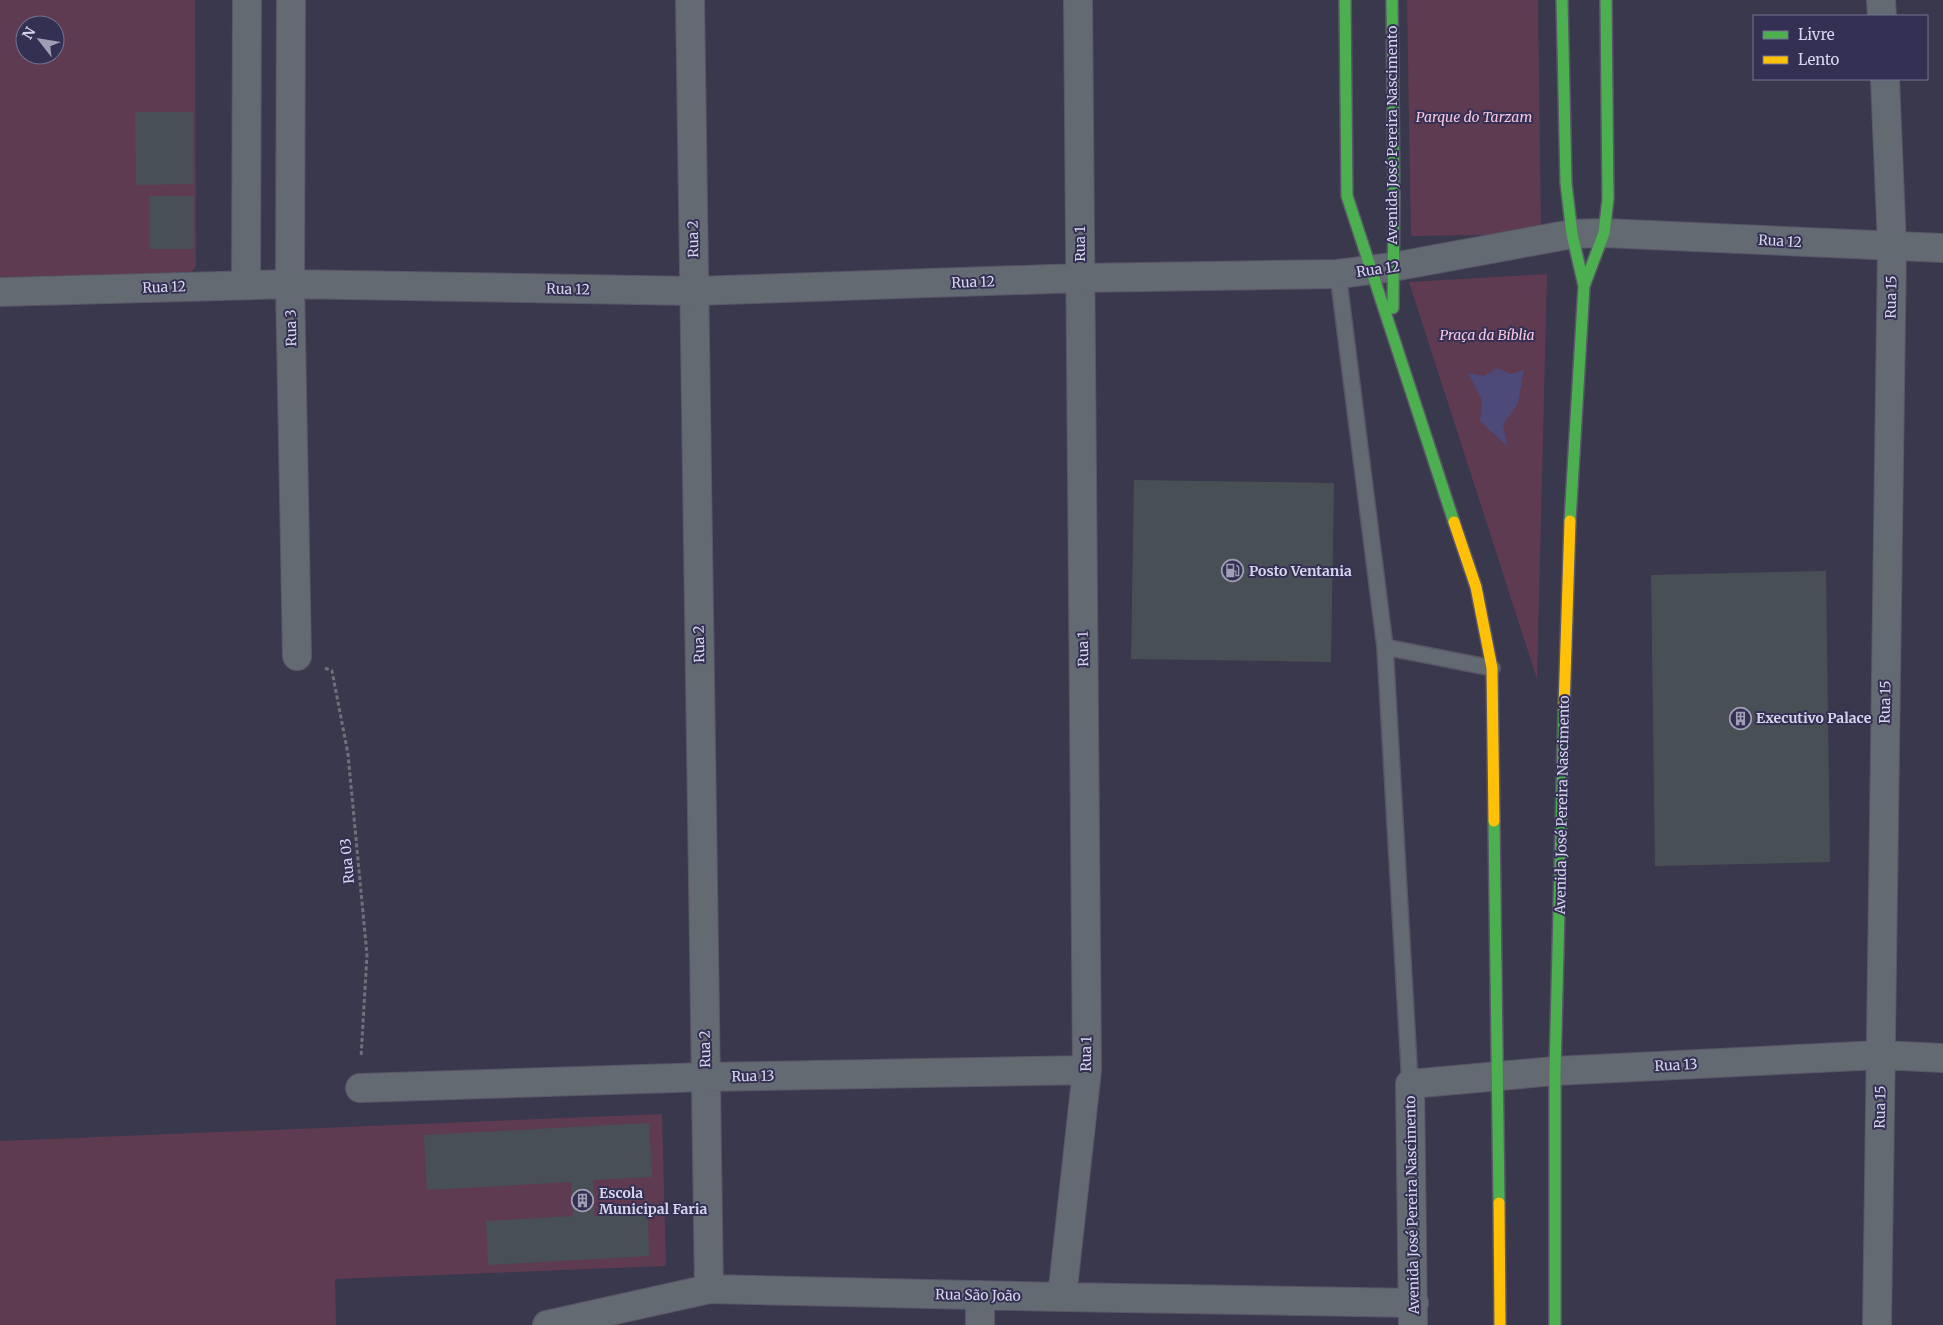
<svg xmlns="http://www.w3.org/2000/svg" width="1943" height="1325" viewBox="0 0 1943 1325" font-family="Merriweather,serif">
  <rect width="100%" height="100%" fill="#3a384c"/>
  <path fill="#5e3b51" fill-rule="evenodd" d="M 0,0 L 195,0 L 196,266 L 191,273 L 0,277 ZM 25,25 L 55,25 L 55,55 L 25,55 Z
    M 1407,0 L 1538,0 L 1541,234 L 1411,236 Z
    M 1547,274 L 1537,679 L 1409,282 Z
    M 662,1114 L 666,1266 L 335,1279 L 336,1325 L 0,1325 L 0,1141 Z"/>
  <path fill="#4d4979" d="M 1497,368 L 1511,374 L 1524,370 L 1518,403 L 1503,425 L 1508,447 L 1480,421 L 1482,400 L 1468,373 L 1484,376 Z"/>
  <path fill="#485055" d="M 135,112 L 193,112 L 193,184 L 136,185 Z
    M 149,196 L 194,196 L 194,249 L 149,249 Z
    M 1134,480 L 1334,483 L 1331,662 L 1131,659 Z
    M 1826,571 L 1830,862 L 1655,866 L 1651,575 Z
    M 649,1123 L 652,1177 L 593,1180 L 594,1216 L 648,1213 L 649,1256 L 488,1265 L 486,1221 L 573,1216 L 571,1182 L 427,1190 L 424,1135 Z"/>
  <g fill="none" stroke-linecap="round" stroke-linejoin="round">
    <defs>
      <path id="lane" d="M 1338,274 L 1385,647 L 1410,1084
        M 1385,647 L 1492,668"/>
      <path id="street" d="M 291,0 L 290,284 L 297,656
        M 690,0 L 709,1289
        M 1881,0 L 1882,16
        M 246,285 L 247,0
        M 0,292 L 290,284 L 694,291 L 1080,278 L 1338,274 L 1393,267 L 1572,234 L 1604,233 L 1943,248
        M 360,1088 L 706,1077 L 1087,1070
        M 980,1295 L 980,1325
        M 1062,1297 L 1087,1070 L 1078,0
        M 547,1325 L 709,1289 L 1062,1297 L 1414,1303
        M 1413,1325 L 1410,1084 L 1555,1071 L 1880,1055 L 1943,1058
        M 1877,1325 L 1892,246 L 1885,79"/>
      <path id="fast" d="M 1345,0 L 1347,196 L 1454,522
        M 1392,0 L 1394,194 L 1393,308
        M 1562,0 L 1566,183 L 1572,234 L 1584,286
        M 1570,521 L 1584,286 L 1604,233 L 1608,199 L 1606,0
        M 1494,821 L 1499,1203
        M 1555,1325 L 1555,1071 L 1564,708"/>
      <path id="slow" d="M 1454,522 L 1476,587 L 1492,668 L 1494,821
        M 1564,708 L 1570,521
        M 1499,1203 L 1500,1325"/>
    </defs>
    <use href="#lane" stroke="#585667" stroke-width="18"/>
    <use href="#street" stroke="#585667" stroke-width="30"/>
    <use href="#fast" stroke="#585667" stroke-width="14"/>
    <use href="#slow" stroke="#585667" stroke-width="14"/>
    <path stroke="#6c717a" stroke-width="3" stroke-dasharray="4 2.5" stroke-linecap="butt" d="M 325,668 L 332,671 L 348,754 L 367,955 L 361,1057"/>
    <use href="#lane" stroke="#636a71" stroke-width="15"/>
    <use href="#street" stroke="#636a71" stroke-width="28"/>
    <use href="#fast" stroke="#4caf50" stroke-width="11"/>
    <use href="#slow" stroke="#ffc107" stroke-width="11"/>
  </g>
  <defs>
    <symbol id="fuel-ring" viewBox="-11 -11 22 22"><circle r="9.5" fill="#333054" stroke="#9f9eb4" stroke-width="1.5"/><path d="M-5.5-6h7V0h2V4h1.3V-2.5L3-4.5l.8-.8L6-3V5H2.5V1h-1V6h-7ZM-4.2-4.7v3.2H.2V-4.7Z" fill="#9f9eb4"/></symbol>
    <symbol id="building-ring" viewBox="-11 -11 22 22"><circle r="9.5" fill="#333054" stroke="#9f9eb4" stroke-width="1.5"/><path d="M-4-6H4V6H1V3H-1V6H-4ZM-2.5-4.3h1.7v1.8h-1.7ZM.8-4.3h1.7v1.8H.8ZM-2.5-1h1.7V.8h-1.7ZM.8-1h1.7V.8H.8Z" fill="#9f9eb4"/></symbol>
  </defs>
  <g fill-rule="evenodd">
    <use href="#fuel-ring" x="1220" y="558" width="25" height="25"/>
    <use href="#building-ring" x="1728" y="706" width="25" height="25"/>
    <use href="#building-ring" x="570" y="1188" width="25" height="25"/>
  </g>
  <g text-anchor="middle" dominant-baseline="central" stroke-width="4" stroke-linejoin="round" paint-order="stroke">
    <g font-size="14" font-style="italic" fill="#fac7e1" stroke="#333054">
      <text x="1474" y="117">Parque do Tarzam</text>
      <text x="1487" y="335">Praça da Bíblia</text>
    </g>
    <g font-size="14" fill="#d6d5ec" stroke="#333054">
      <text transform="translate(1392 135) rotate(-90)">Avenida José Pereira Nascimento</text>
      <text transform="translate(693 239) rotate(-91)">Rua 2</text>
      <text transform="translate(1780 241) rotate(3)">Rua 12</text>
      <text transform="translate(1080 244) rotate(-90)">Rua 1</text>
      <text transform="translate(1378 269) rotate(-8)">Rua 12</text>
      <text transform="translate(973 282) rotate(-2)">Rua 12</text>
      <text transform="translate(164 287) rotate(-2)">Rua 12</text>
      <text transform="translate(568 289) rotate(1)">Rua 12</text>
      <text transform="translate(1891 297) rotate(-89)">Rua 15</text>
      <text transform="translate(291 328) rotate(-91)">Rua 3</text>
      <text transform="translate(699 644) rotate(-91)">Rua 2</text>
      <text transform="translate(1083 649) rotate(-91)">Rua 1</text>
      <text transform="translate(1885 702) rotate(-89)">Rua 15</text>
      <text transform="translate(1562 805) rotate(-89)">Avenida José Pereira Nascimento</text>
      <text transform="translate(347 861) rotate(-95)">Rua 03</text>
      <text transform="translate(705 1049) rotate(-91)">Rua 2</text>
      <text transform="translate(1086 1054) rotate(-89)">Rua 1</text>
      <text transform="translate(1676 1065) rotate(-3)">Rua 13</text>
      <text transform="translate(753 1076) rotate(-1)">Rua 13</text>
      <text transform="translate(1880 1107) rotate(-89)">Rua 15</text>
      <text transform="translate(1412 1205) rotate(-91)">Avenida José Pereira Nascimento</text>
      <text transform="translate(978 1295) rotate(1)">Rua São João</text>
    </g>
    <g font-size="14" font-weight="bold" fill="#d6d5ec" stroke="#333054" text-anchor="start">
      <text x="1249" y="571">Posto Ventania</text>
      <text x="1756" y="718">Executivo Palace</text>
      <text x="599" y="1193">Escola<tspan x="599" dy="16">Municipal Faria</tspan></text>
    </g>
  </g>
  <rect x="1753" y="15" width="175" height="65" fill="#333054" stroke="#747291"/>
  <rect x="1763" y="31" width="25" height="8" fill="#4caf50" stroke="#747291"/>
  <text x="1798" y="40" font-size="15" fill="#d6d5ec">Livre</text>
  <rect x="1763" y="56" width="25" height="8" fill="#ffc107" stroke="#747291"/>
  <text x="1798" y="65" font-size="15" fill="#d6d5ec">Lento</text>
  <g transform="translate(40 40) rotate(301)"><circle r="24" fill="#333054" stroke="#747291"/>
  <path d="M0-4L9 19L0 12L-9 19Z" fill="#9f9eb4"/>
  <text y="-8" font-size="14" font-weight="bold" text-anchor="middle" fill="#d6d5ec">N</text>
  </g>
</svg>
